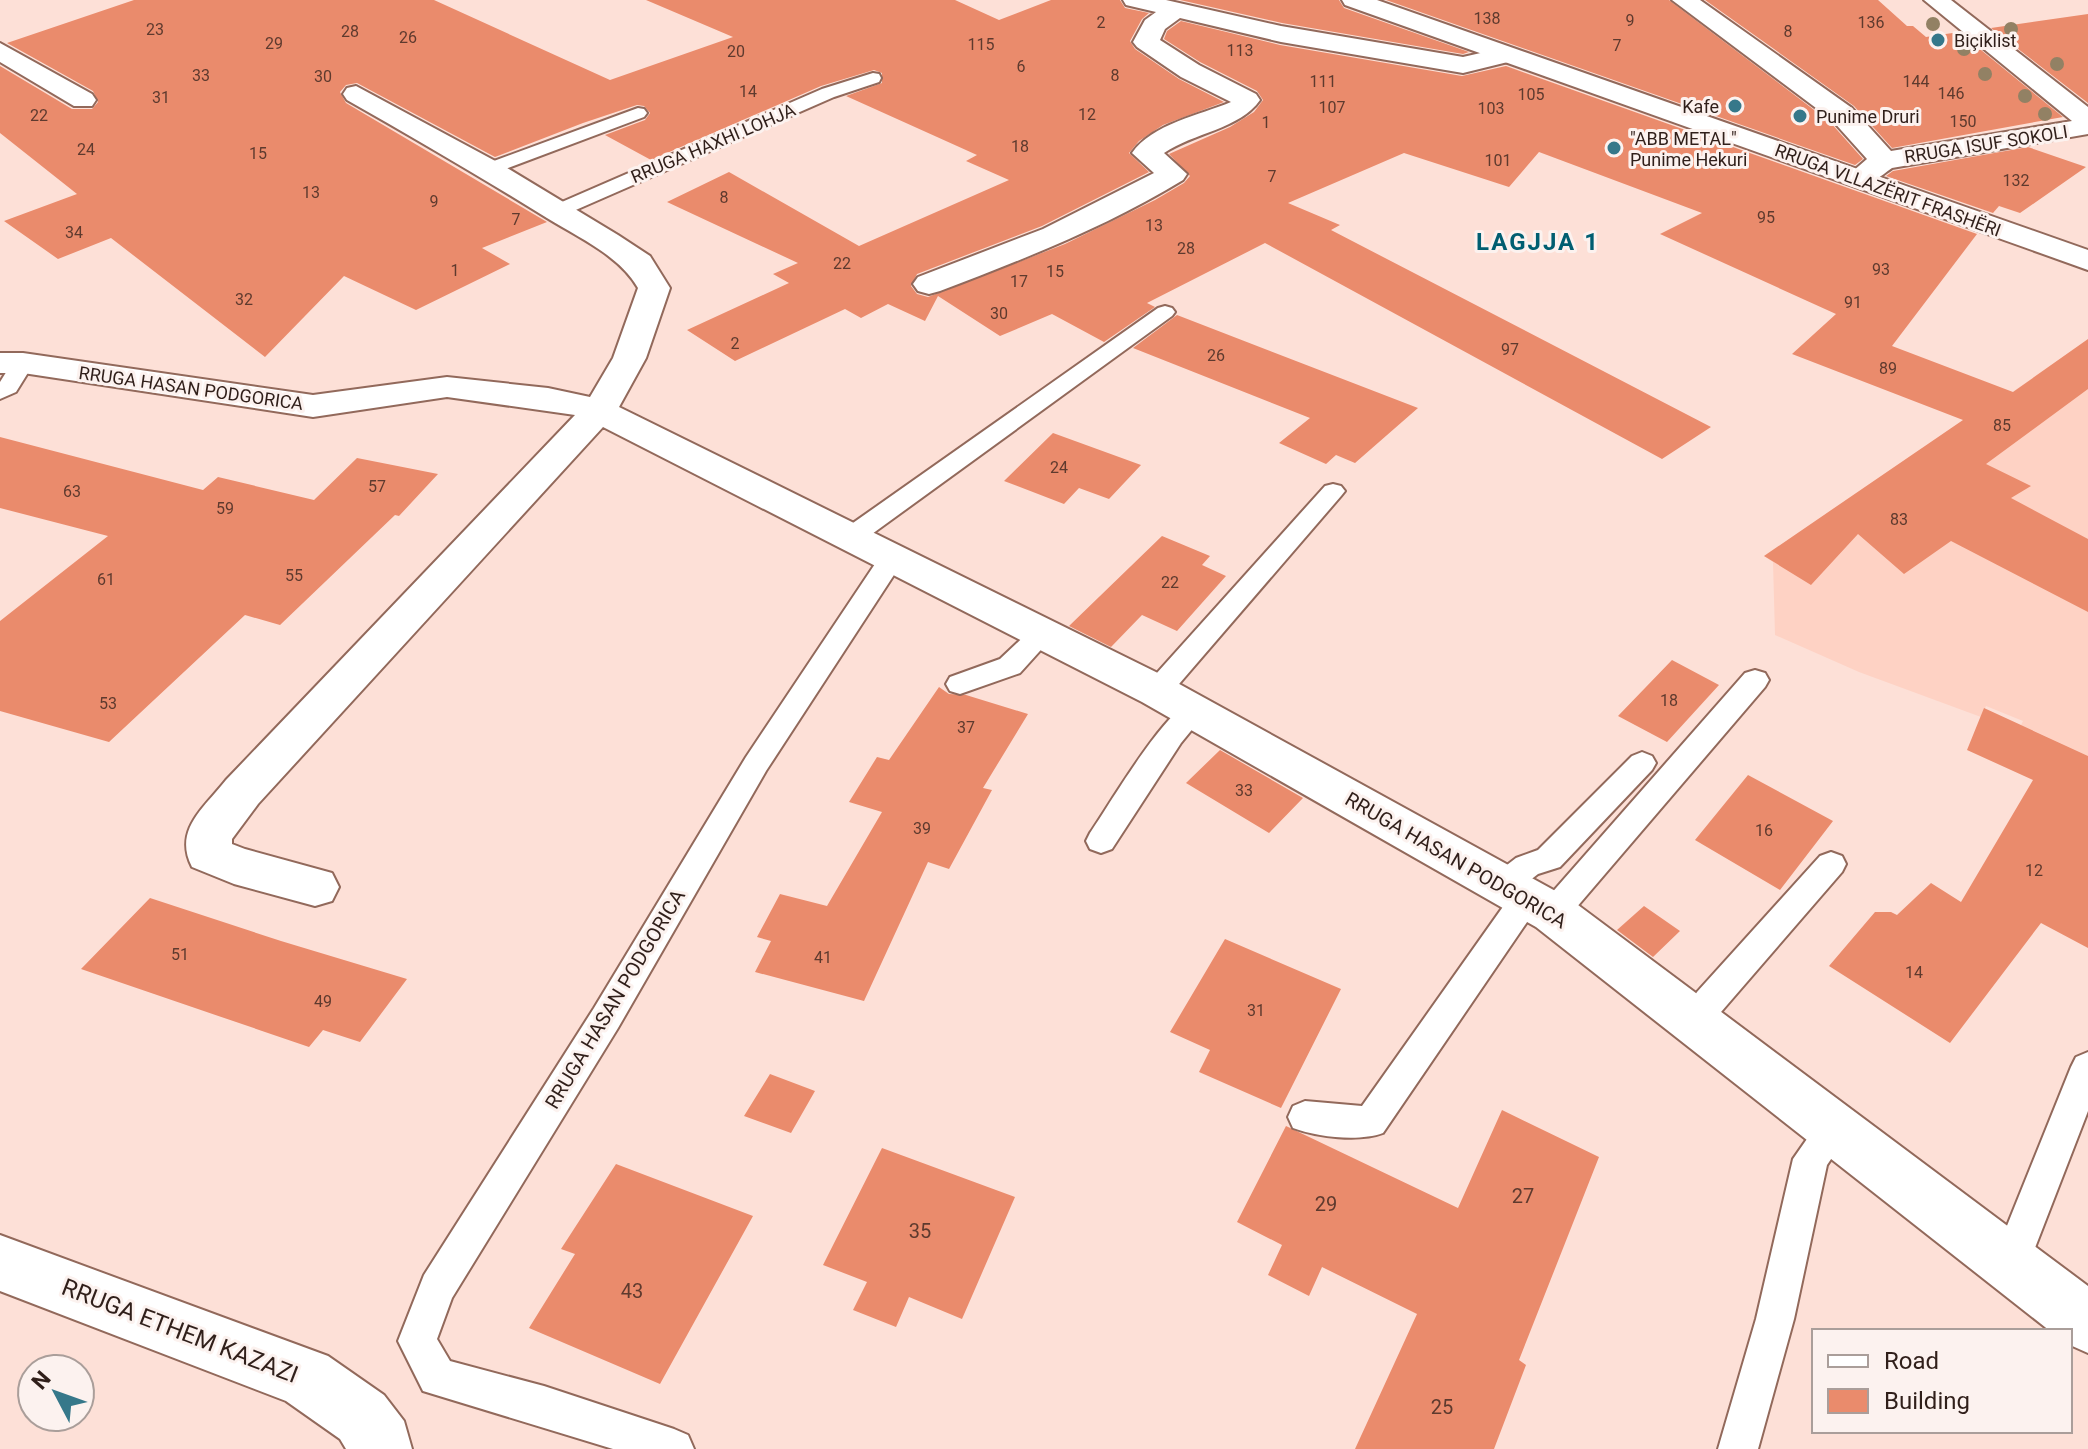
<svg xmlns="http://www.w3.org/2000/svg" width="2088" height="1449" viewBox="0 0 2088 1449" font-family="Roboto,sans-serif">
  <rect width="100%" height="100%" fill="#fde0d7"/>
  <path fill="#fed2c4" d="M 2070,352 L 2088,361 L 2088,756 L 2021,725 L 2023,721 L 1986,706 L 1981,717 L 1859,672 L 1775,635 L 1773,562 L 1764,556 L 1922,448 L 1927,451 Z"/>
  <path fill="#ea8b6c" d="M 134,0 L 434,0 L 610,80 L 733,37 L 646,0 L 955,0 L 999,20 L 1051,0 L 1120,0 L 1125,8 L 1149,13 L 1142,19 L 1130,41 L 1135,49 L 1179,79 L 1224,102 L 1163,125 L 1139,141 L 1129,153 L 1149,172 L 1042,226 L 917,274 L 911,286 L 917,294 L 928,297 L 1065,244 L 1155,200 L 1184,183 L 1190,176 L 1169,154 L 1230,127 L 1254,112 L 1263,100 L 1257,91 L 1200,62 L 1164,39 L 1167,31 L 1181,21 L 1280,45 L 1462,76 L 1506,66 L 1977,234 L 1892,346 L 2013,392 L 2088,339 L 2088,389 L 1986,464 L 2031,486 L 2011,498 L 2088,539 L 2088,612 L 1951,541 L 1904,574 L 1858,534 L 1811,585 L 1764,556 L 1963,420 L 1792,354 L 1836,314 L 1660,234 L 1702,213 L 1539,152 L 1509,187 L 1404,153 L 1288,203 L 1340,225 L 1331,230 L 1711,427 L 1662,459 L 1265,243 L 1147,303 L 1155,307 L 1104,342 L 1052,314 L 1000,336 L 938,296 L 925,321 L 888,304 L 861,318 L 845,309 L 735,361 L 687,330 L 789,283 L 773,274 L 798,263 L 667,202 L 729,172 L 859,246 L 1009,180 L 966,161 L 977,155 L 846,96 L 882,83 L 882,73 L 874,70 L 821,86 L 651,160 L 605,135 L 645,120 L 650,113 L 644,106 L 637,105 L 583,123 L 495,157 L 357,83 L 346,85 L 340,92 L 346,103 L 547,222 L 482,248 L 510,264 L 416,310 L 344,276 L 265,357 L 111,238 L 58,259 L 4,221 L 77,194 L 0,133 L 0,66 L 72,109 L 92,109 L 98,102 L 93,91 L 7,43 Z
    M 1180,0 L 1339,0 L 1344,8 L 1469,52 L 1463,54 L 1282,23 Z
    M 1386,0 L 1669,0 L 1830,122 L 1863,159 L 1855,165 Z
    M 1705,0 L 1878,0 L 1907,26 L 1913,26 L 1926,37 L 1959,32 L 2063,117 L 1892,148 L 1854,106 Z
    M 2088,14 L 2088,103 L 1991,28 Z
    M 2028,147 L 2086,167 L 2020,213 L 1999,206 L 1993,213 L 1886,176 L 1893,171 Z
    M 1177,315 L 1418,408 L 1355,463 L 1336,455 L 1326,464 L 1279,443 L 1310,418 L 1133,348 Z
    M 1053,433 L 1141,465 L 1109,499 L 1079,488 L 1064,504 L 1004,481 Z
    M 0,437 L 203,490 L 218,477 L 314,500 L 357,458 L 438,474 L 399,516 L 395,515 L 280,625 L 245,615 L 109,742 L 0,711 L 0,621 L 108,536 L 0,508 Z
    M 1162,536 L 1210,556 L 1202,565 L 1226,576 L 1177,631 L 1142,615 L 1111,647 L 1069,626 Z
    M 1672,660 L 1719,685 L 1667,742 L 1618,716 Z
    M 939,687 L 949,694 L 966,695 L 1028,714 L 983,788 L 992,790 L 949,869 L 928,862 L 864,1001 L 755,972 L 771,941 L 757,937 L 780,894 L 827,906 L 882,812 L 849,802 L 877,757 L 889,760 Z
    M 1984,708 L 2088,756 L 2088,948 L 2041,923 L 1950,1043 L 1829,966 L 1875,912 L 1891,912 L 1897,915 L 1931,883 L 1961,902 L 2033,780 L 1967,750 Z
    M 1220,750 L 1303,798 L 1269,833 L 1186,783 Z
    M 1748,775 L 1833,821 L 1780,890 L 1695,840 Z
    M 150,898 L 281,941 L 407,979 L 360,1042 L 323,1030 L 309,1047 L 81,969 Z
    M 1644,906 L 1680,931 L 1653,957 L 1617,930 Z
    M 1225,939 L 1341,989 L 1281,1108 L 1199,1072 L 1210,1050 L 1170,1032 Z
    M 770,1074 L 815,1091 L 791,1133 L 744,1116 Z
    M 1502,1110 L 1599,1157 L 1519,1360 L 1526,1365 L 1494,1449 L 1355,1449 L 1417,1314 L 1322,1267 L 1309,1296 L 1268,1275 L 1282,1245 L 1237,1222 L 1286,1126 L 1458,1208 Z
    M 882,1148 L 1015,1197 L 962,1319 L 909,1297 L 896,1327 L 853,1310 L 867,1282 L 823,1265 Z
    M 616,1164 L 753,1216 L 660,1384 L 529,1328 L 575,1254 L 561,1249 Z"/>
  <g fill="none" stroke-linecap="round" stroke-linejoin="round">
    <defs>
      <path id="service" d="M 873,73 L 879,74 L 881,78 L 879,82 L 834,97 L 562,216 L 548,216 L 545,212 L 548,208 L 822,89 Z
        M 638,108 L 644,109 L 647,113 L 644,117 L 495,173 L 483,173 L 480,169 L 483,165 Z
        M 1165,306 L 1172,308 L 1175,312 L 1172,316 L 861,542 L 843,542 L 840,536 L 843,530 L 1158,308 Z
        M 23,356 L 34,363 L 16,392 L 0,399 L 0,382 L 15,358 Z
        M 1333,484 L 1341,486 L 1345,491 L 1341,496 L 1167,698 L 1157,701 L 1147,698 L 1143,691 L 1147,684 L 1325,486 Z
        M 892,550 L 901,552 L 905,558 L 766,771 L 618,1028 L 452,1298 L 437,1339 L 450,1361 L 544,1386 L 674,1429 L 688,1435 L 694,1449 L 613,1449 L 423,1391 L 398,1341 L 424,1275 L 594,1008 L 746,757 L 883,552 Z
        M 1044,623 L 1053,626 L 1057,632 L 1020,673 L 960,694 L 950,691 L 946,684 L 950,677 L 1000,659 L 1035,626 Z
        M 1755,670 L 1765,673 L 1769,680 L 1765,687 L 1564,922 L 1553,926 L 1542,922 L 1537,913 L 1542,904 L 1745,673 Z
        M 1194,700 L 1204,703 L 1208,710 L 1181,743 L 1112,849 L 1101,853 L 1090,849 L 1086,841 L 1090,833 C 1110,804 1165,709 1194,700 Z
        M 1642,752 L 1652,756 L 1656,763 L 1652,770 L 1560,867 L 1538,874 L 1524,885 L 1538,888 L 1543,897 L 1538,906 L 1383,1133 C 1359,1142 1317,1137 1293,1128 L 1288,1117 L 1293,1106 L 1305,1101 L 1362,1106 L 1512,894 L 1505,896 L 1494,893 L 1490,884 L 1494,875 L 1516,858 L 1538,850 L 1632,756 Z
        M 1831,852 L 1842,856 L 1846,864 L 1842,872 L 1721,1012 C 1710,1028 1705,1037 1685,1030 L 1680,1020 L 1697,992 L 1820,856 Z
        M 2088,1052 L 2088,1111 L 2024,1276 L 2011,1281 L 1998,1276 L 1992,1263 L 2071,1067 L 2076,1057 Z
        M 1835,1111 L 1847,1116 L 1853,1127 L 1827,1165 L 1794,1319 L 1758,1449 L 1718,1449 L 1756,1319 L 1793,1159 L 1823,1116 Z"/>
      <path id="minor" d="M 1123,0 L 1166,0 L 1281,26 L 1463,57 L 1507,47 L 1516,50 L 1520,55 L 1516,60 L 1463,73 L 1281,42 L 1180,18 L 1165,29 L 1160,40 L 1199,65 L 1256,94 L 1260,100 C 1240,129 1193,133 1164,153 L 1187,174 L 1183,180 C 1106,227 1024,259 940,291 L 929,294 L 918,291 L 913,284 L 918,277 L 1043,229 L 1154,173 L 1132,153 C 1152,124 1200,115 1231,102 L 1181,77 L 1137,47 L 1133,42 L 1145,20 L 1156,12 L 1126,5 Z
        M 1672,0 L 1700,0 L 1852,108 L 1891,151 L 2072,121 L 1924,0 L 1951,0 L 2088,107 L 2088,134 L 1892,168 C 1878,178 1867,189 1849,184 L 1845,178 L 1867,159 L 1832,120 Z
        M 0,43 L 92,94 L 96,100 L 92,106 L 74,106 L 0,62 Z
        M 356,86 L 499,163 L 618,235 L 650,256 L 670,288 L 646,358 L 619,407 L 1172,680 L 1570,899 L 2088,1286 L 2088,1353 L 2070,1345 L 2070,1331 L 2050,1331 L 1536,927 L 1142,702 L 603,427 L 258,804 L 232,839 L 232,844 L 245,849 L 332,873 L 339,887 L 332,901 L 315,906 L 234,884 L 192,867 C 173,830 204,808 226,780 L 575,415 L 447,397 L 313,417 L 23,373 L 0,373 L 0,353 L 23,353 L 313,395 L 447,377 L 548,388 L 590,397 L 613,358 L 638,288 C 619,255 579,238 547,218 C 481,177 414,138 347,100 L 343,94 L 347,88 Z
        M 0,1235 L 328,1356 L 384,1395 L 404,1421 L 412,1449 L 346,1449 L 340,1439 L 286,1401 L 0,1291 Z"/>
      <path id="secondary" d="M 1342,0 L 1377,0 L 2088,250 L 2088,270 L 1345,5 Z"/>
    </defs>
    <use href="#service" stroke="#92695b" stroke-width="4"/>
    <use href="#minor" stroke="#92695b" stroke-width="4"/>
    <use href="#secondary" stroke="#92695b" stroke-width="4"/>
    <use href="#service" fill="#fff" fill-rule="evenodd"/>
    <use href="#minor" fill="#fff" fill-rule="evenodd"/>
    <use href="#secondary" fill="#fff" fill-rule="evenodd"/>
  </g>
  <g fill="#928164">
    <circle cx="1933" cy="24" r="7"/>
    <circle cx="2011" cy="29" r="7"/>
    <circle cx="1964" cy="49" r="7"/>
    <circle cx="2057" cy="64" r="7"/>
    <circle cx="1985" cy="74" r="7"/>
    <circle cx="2025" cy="96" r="7"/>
    <circle cx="2045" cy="114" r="7"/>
  </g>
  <g fill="#36788a" stroke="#fcf2ef" stroke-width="3">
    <circle cx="1938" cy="40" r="8"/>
    <circle cx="1735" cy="106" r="8"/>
    <circle cx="1800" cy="116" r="8"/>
    <circle cx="1614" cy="148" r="8"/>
  </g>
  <g text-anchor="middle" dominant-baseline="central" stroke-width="6" stroke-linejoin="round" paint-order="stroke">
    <g font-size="16" fill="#5e3a2e">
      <text x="1487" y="18">138</text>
      <text x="1630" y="20">9</text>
      <text x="1101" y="22">2</text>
      <text x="1871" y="22">136</text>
      <text x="155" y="29">23</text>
      <text x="350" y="31">28</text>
      <text x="1788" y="31">8</text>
      <text x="408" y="37">26</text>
      <text x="274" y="43">29</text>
      <text x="981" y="44">115</text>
      <text x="1617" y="45">7</text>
      <text x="1240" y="50">113</text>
      <text x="736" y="51">20</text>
      <text x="1021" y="66">6</text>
      <text x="201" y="75">33</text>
      <text x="1115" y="75">8</text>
      <text x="323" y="76">30</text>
      <text x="1323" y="81">111</text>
      <text x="1916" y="81">144</text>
      <text x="748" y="91">14</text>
      <text x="1951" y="93">146</text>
      <text x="1531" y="94">105</text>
      <text x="161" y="97">31</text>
      <text x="1332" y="107">107</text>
      <text x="1491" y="108">103</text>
      <text x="1087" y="114">12</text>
      <text x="39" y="115">22</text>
      <text x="1963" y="121">150</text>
      <text x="1266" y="122">1</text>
      <text x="1020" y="146">18</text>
      <text x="86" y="149">24</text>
      <text x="258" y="153">15</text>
      <text x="1498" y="160">101</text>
      <text x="1272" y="176">7</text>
      <text x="2016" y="180">132</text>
      <text x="311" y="192">13</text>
      <text x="724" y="197">8</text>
      <text x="434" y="201">9</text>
      <text x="1766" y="217">95</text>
      <text x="516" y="219">7</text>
      <text x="1154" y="225">13</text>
      <text x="74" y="232">34</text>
      <text x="1186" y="248">28</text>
      <text x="842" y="263">22</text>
      <text x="1881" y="269">93</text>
      <text x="455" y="270">1</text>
      <text x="1055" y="271">15</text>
      <text x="1019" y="281">17</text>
      <text x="244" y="299">32</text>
      <text x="1853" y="302">91</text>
      <text x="999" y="313">30</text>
      <text x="735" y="343">2</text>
      <text x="1510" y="349">97</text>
      <text x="1216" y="355">26</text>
      <text x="1888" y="368">89</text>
      <text x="2002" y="425">85</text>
      <text x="1059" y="467">24</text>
      <text x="377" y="486">57</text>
      <text x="72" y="491">63</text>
      <text x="225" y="508">59</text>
      <text x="1899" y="519">83</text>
      <text x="294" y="575">55</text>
      <text x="106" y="579">61</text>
      <text x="1170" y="582">22</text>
      <text x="1669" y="700">18</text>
      <text x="108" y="703">53</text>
      <text x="966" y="727">37</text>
      <text x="1244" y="790">33</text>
      <text x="922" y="828">39</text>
      <text x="1764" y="830">16</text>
      <text x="2034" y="870">12</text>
      <text x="180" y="954">51</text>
      <text x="823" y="957">41</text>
      <text x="1914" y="972">14</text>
      <text x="323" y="1001">49</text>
      <text x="1256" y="1010">31</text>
    </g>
    <g font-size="18" fill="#301f1a" stroke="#fcf2ef" text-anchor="start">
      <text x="1954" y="40">Biçiklist</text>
      <text x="1719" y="106" text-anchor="end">Kafe</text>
      <text x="1816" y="116">Punime Druri</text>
      <text x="1630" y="138">"ABB METAL"<tspan x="1630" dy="21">Punime Hekuri</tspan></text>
    </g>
    <g font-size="18" fill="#301f1a" stroke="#fcf2ef">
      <text transform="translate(713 143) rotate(-23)">RRUGA HAXHI LOHJA</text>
      <text transform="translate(1986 144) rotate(-9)">RRUGA ISUF SOKOLI</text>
      <text transform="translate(1888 190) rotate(20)">RRUGA VLLAZËRIT FRASHËRI</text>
      <text transform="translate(191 388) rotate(8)">RRUGA HASAN PODGORICA</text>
    </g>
    <g font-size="20" fill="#301f1a" stroke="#fcf2ef">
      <text transform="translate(1456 860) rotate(30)">RRUGA HASAN PODGORICA</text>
      <text transform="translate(615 999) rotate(-59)">RRUGA HASAN PODGORICA</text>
    </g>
    <g font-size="20" fill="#5e3a2e">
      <text x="1523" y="1196">27</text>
      <text x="1326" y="1204">29</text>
      <text x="920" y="1231">35</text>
      <text x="632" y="1291">43</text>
      <text x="1442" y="1407">25</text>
    </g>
    <g font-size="24" font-weight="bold" letter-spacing="2" fill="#005e71" stroke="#fcf2ef">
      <text x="1538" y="242">LAGJJA 1</text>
    </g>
    <g font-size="24" fill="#301f1a" stroke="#fcf2ef">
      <text transform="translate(180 1331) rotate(21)">RRUGA ETHEM KAZAZI</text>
    </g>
  </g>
  <rect x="1812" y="1329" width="260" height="104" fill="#fcf2ef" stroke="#aa9e9a" stroke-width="2"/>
  <rect x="1828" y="1355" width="40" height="12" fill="#ffffff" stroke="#aa9e9a" stroke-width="2"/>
  <text x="1884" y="1369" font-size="24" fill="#301f1a">Road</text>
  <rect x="1828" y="1389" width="40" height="24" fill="#ea8b6c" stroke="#aa9e9a" stroke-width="2"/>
  <text x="1884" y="1409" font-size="24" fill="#301f1a">Building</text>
  <g transform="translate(56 1393) rotate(311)"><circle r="38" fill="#fcf2ef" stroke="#aa9e9a" stroke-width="2"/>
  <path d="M0-6L14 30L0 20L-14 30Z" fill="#36788a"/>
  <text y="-12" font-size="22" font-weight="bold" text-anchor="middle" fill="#301f1a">N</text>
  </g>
</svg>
